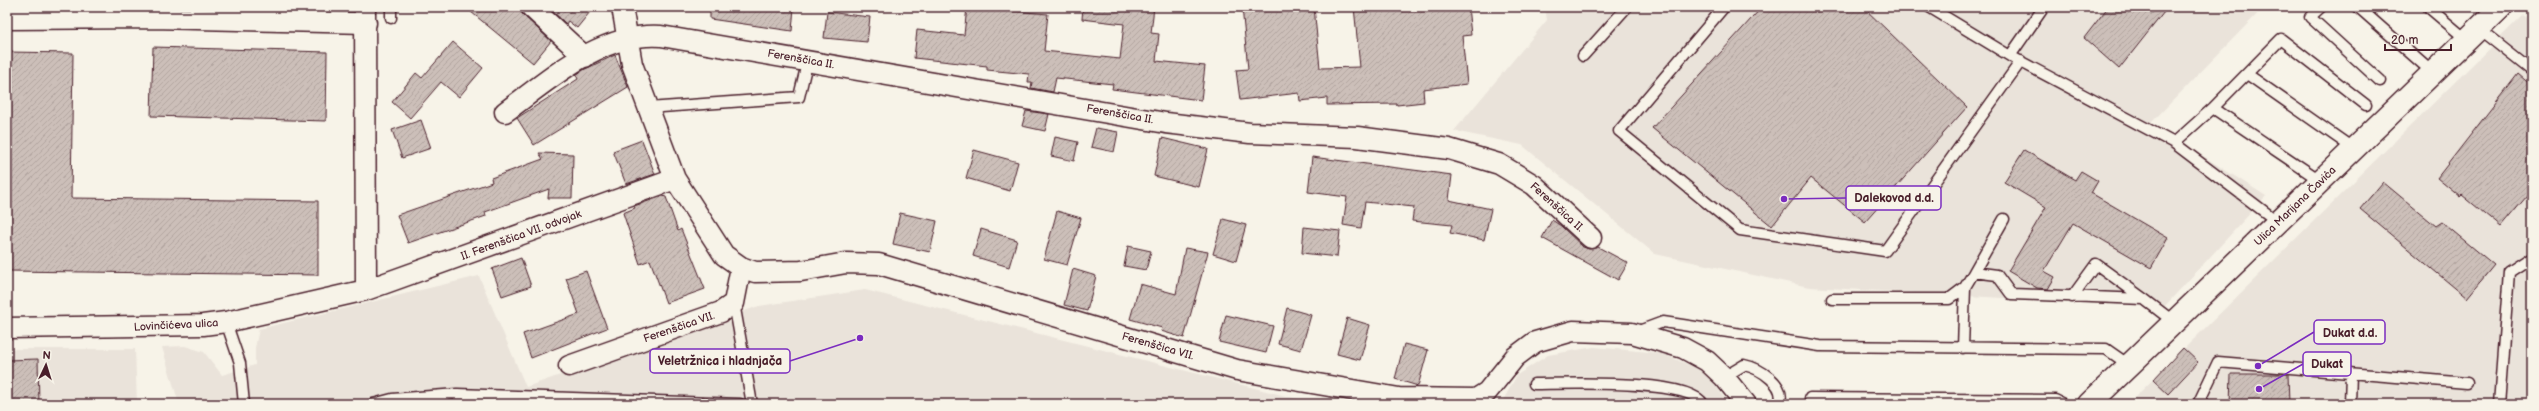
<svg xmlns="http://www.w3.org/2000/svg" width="2539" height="411" viewBox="0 0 2539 411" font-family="'Balsamiq Sans',sans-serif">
  <defs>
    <pattern id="building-hatch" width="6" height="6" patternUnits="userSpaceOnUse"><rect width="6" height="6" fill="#ccbfb9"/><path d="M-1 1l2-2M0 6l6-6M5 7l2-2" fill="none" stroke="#b1a49f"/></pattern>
  </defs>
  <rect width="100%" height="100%" fill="#f7f3e8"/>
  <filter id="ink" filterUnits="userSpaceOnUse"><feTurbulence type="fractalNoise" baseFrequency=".025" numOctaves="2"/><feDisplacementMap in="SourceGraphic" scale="8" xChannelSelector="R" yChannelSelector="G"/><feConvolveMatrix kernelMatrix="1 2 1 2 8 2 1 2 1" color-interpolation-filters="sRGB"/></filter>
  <g filter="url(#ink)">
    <path fill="#eae3da" d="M 1545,7 L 2264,7 L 2151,123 L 2266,196 L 2164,307 L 1809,287 L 1655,254 L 1522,145 L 1454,131 L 1547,20 Z
      M 2523,15 L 2532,23 L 2532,404 L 2128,404 Z
      M 479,276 L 526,387 L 759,306 L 865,290 L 1318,404 L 179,404 L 162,347 L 185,346 L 204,352 L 222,375 L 255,365 L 255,348 L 259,329 Z
      M 1594,347 L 1660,353 L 1707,372 L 1728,404 L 1501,404 L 1517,375 L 1548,355 Z
      M 7,349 L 135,349 L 137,404 L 7,404 Z"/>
    <path fill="url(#building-hatch)" stroke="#4a1f2b" d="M 465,7 L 520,7 L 523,15 L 551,41 L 533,63 Z
      M 548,7 L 594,7 L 577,28 L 568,21 L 566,24 Z
      M 710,7 L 794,7 L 792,31 L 710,19 Z
      M 967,7 L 1048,14 L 1044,51 L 1120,59 L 1124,24 L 1082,19 L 1083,7 L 1154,7 L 1151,33 L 1159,34 L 1156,61 L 1205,66 L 1201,100 L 1112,89 L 1113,84 L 1056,78 L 1053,92 L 1031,88 L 1032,82 L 1028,82 L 1029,74 L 987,70 L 987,66 L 914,58 L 917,30 L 964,35 Z
      M 1242,7 L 1314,7 L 1320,68 L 1360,67 L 1354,7 L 1387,7 L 1387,11 L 1427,7 L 1468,7 L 1471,35 L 1462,36 L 1467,84 L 1423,89 L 1424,102 L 1397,105 L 1397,104 L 1327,105 L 1327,98 L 1300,101 L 1299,93 L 1240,100 L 1236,70 L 1248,69 Z
      M 1762,7 L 1863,7 L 1967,107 L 1865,222 L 1811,178 L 1772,226 L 1652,128 Z
      M 2108,7 L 2168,7 L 2119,69 L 2084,38 Z
      M 827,12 L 870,17 L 867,42 L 824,38 Z
      M 453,42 L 483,68 L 459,97 L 441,82 L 410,118 L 392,102 L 416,73 L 422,78 Z
      M 153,47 L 327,52 L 326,121 L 151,116 Z
      M 7,52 L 73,53 L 71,198 L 318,201 L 318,275 L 7,271 Z
      M 615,55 L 628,87 L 534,145 L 517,118 L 578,79 L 576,75 L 583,70 Z
      M 2518,74 L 2532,86 L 2532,190 L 2501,227 L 2462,195 L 2460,197 L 2437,178 Z
      M 1026,111 L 1049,114 L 1045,131 L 1022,126 Z
      M 421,120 L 431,148 L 402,158 L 392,130 Z
      M 1096,128 L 1118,132 L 1114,152 L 1091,147 Z
      M 1055,137 L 1078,142 L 1074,161 L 1051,156 Z
      M 1162,138 L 1208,149 L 1199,187 L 1154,176 Z
      M 642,140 L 655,174 L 626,184 L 613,151 Z
      M 974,150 L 1018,162 L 1010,191 L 966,178 Z
      M 2024,150 L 2075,180 L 2081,171 L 2098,181 L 2091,193 L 2168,238 L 2151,268 L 2073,223 L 2044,271 L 2055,277 L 2048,289 L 2037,288 L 2008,271 L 2046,207 L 2004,182 Z
      M 539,153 L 573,154 L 572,198 L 548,198 L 549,189 L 485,212 L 486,216 L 408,243 L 397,215 L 492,182 L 491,178 L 543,159 Z
      M 1312,157 L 1452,175 L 1449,200 L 1491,209 L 1484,240 L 1450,233 L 1452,225 L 1412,221 L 1414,207 L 1365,202 L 1361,228 L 1343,225 L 1347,197 L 1308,192 Z
      M 2383,182 L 2436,226 L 2442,222 L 2494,265 L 2467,298 L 2360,209 Z
      M 663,196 L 666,197 L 678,231 L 681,229 L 705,289 L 666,303 L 650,260 L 640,264 L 623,213 L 635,208 L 634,206 Z
      M 1057,211 L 1081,218 L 1067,265 L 1044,259 Z
      M 900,213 L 937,221 L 930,252 L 893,244 Z
      M 1223,219 L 1246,225 L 1236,261 L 1213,254 Z
      M 1552,220 L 1561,226 L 1583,247 L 1589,249 L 1598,247 L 1628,263 L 1618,280 L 1542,238 Z
      M 1304,227 L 1340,231 L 1337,257 L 1302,253 Z
      M 981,229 L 1017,240 L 1009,267 L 973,256 Z
      M 1128,246 L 1151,251 L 1146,270 L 1124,266 Z
      M 1185,248 L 1208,252 L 1184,338 L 1161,331 L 1162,328 L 1130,319 L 1140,284 L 1176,294 Z
      M 521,258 L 531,286 L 502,296 L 492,269 Z
      M 1073,269 L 1096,276 L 1087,311 L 1064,305 Z
      M 586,271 L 607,328 L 531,358 L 523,334 L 579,314 L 566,278 Z
      M 1287,308 L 1311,315 L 1301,350 L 1278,344 Z
      M 1226,315 L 1273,326 L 1266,353 L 1219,342 Z
      M 1347,318 L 1370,325 L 1360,360 L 1337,354 Z
      M 1404,344 L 1428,350 L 1418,386 L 1395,379 Z
      M 2183,348 L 2198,362 L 2168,394 L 2153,380 Z
      M 38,359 L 39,404 L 7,404 L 7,360 Z
      M 2231,374 L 2288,374 L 2289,404 L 2230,404 Z"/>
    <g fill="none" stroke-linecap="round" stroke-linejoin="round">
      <defs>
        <path id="service" d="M 1724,7 L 1619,131 L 1740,230 L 1885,251 L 2021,61
          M 1929,7 L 2010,56 L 2174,143 L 2278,222
          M 2321,7 L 2310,17 L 2380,81
          M 2358,7 L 2433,73
          M 2428,7 L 2467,40
          M 391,18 L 391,7
          M 2479,29 L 2532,71
          M 1583,56 L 1627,7
          M 2010,56 L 2044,7
          M 2247,74 L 2354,149
          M 648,108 L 799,97 L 808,59
          M 2213,108 L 2321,181
          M 2174,143 L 2213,108 L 2281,39 L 2366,105
          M 1974,272 L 2004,219
          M 2072,297 L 2096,264 L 2144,299
          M 1832,299 L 1949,299 L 1965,287
          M 734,303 L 752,404
          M 226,322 L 240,363 L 244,404
          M 1636,332 L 1663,322 L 1820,346 L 2106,349 L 2129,365
          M 1963,348 L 1965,287 L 1974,272 L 1997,275 L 2011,294 L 2144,299 L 2174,322
          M 1724,377 L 1744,365 C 1759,368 1788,385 1779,404
          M 1534,384 C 1564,384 1689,378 1703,404
          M 1810,398 L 2055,400 L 2063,404
          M 373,404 L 392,399 L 457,394 L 740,404
          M 2198,404 L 2218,362 L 2467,383
          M 2350,404 L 2351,373
          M 2499,404 L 2509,272 L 2532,257"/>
        <path id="minor" d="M 365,7 L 366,290
          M 531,7 L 585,57
          M 622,7 L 632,64 L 675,179 L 724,255 L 741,267 L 755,272 L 801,271 L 846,263 L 879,264 L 1237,370 L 1399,398 L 1476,399 L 1487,392 L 1515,357 L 1535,342 L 1573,331 L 1632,333 L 1683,348 L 1707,361 L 1724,377 L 1746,404
          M 7,19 L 153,18 L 366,23
          M 505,112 C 550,79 601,32 661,36 L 1166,123 L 1250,133 L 1357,137 L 1449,149 L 1499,164 L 1534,185 L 1591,238
          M 7,328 L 203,325 L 226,322 L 366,290 L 675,179
          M 569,366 L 721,312 L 734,303 L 741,267"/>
        <path id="tertiary" d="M 2089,404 L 2501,7"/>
      </defs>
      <use href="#service" stroke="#4a1f2b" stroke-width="13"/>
      <use href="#minor" stroke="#4a1f2b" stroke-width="23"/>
      <use href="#tertiary" stroke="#4a1f2b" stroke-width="25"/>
      <use href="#service" stroke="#f7f3e8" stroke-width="10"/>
      <use href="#minor" stroke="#f7f3e8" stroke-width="20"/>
      <use href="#tertiary" stroke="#f7f3e8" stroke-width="22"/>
    </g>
  </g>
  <g text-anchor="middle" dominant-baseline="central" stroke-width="3.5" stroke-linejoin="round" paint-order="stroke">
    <g font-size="11" fill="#4a1f2b" stroke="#f7f3e8">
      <text transform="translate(801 59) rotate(10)">Ferenščica II.</text>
      <text transform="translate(1120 114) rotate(10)">Ferenščica II.</text>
      <text transform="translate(2295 206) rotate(-44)">Ulica Marijana Čavića</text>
      <text transform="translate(1557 207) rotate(42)">Ferenščica II.</text>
      <text transform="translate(521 235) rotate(-20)">II. Ferenščica VII. odvojak</text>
      <text transform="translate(176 325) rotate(-3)">Lovinčićeva ulica</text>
      <text transform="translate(679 327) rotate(-19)">Ferenščica VII.</text>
      <text transform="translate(1158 346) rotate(16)">Ferenščica VII.</text>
    </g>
  </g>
  <path fill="none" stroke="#7b2cbf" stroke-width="1.5" d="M1784 199L1846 198M2258 366L2314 332M860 338L790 361M2259 389L2303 364"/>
  <g fill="#7b2cbf" stroke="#f7f3e8" stroke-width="1.5">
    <circle cx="1784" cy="199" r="4"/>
    <circle cx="2258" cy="366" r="4"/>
    <circle cx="860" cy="338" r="4"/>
    <circle cx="2259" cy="389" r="4"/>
  </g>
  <g fill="#f7f3e8" stroke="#7b2cbf" stroke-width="1.5">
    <rect x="1846" y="186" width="95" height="24" rx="4"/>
    <rect x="2314" y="320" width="71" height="24" rx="4"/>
    <rect x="650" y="349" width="140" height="24" rx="4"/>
    <rect x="2303" y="352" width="48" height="24" rx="4"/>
  </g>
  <g font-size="12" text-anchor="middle" font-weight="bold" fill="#4a1f2b">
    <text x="1894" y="202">Dalekovod d.d.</text>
    <text x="2350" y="337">Dukat d.d.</text>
    <text x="720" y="365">Veletržnica i hladnjača</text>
    <text x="2327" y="368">Dukat</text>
  </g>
  <rect width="2539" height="411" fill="none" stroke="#f7f3e8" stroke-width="24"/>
  <rect x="12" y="12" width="2515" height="387" fill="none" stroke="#4a1f2b" stroke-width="1.5" filter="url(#ink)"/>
  <g transform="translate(46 365) rotate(4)" stroke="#f7f3e8" stroke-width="3" paint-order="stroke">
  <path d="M0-3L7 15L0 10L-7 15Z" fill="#4a1f2b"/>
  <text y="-6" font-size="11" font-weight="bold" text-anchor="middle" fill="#4a1f2b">N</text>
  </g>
  <path d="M2385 44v6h66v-6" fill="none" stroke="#4a1f2b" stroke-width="2"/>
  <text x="2391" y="44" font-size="12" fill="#4a1f2b" stroke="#f7f3e8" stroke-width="3" paint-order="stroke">20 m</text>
</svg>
